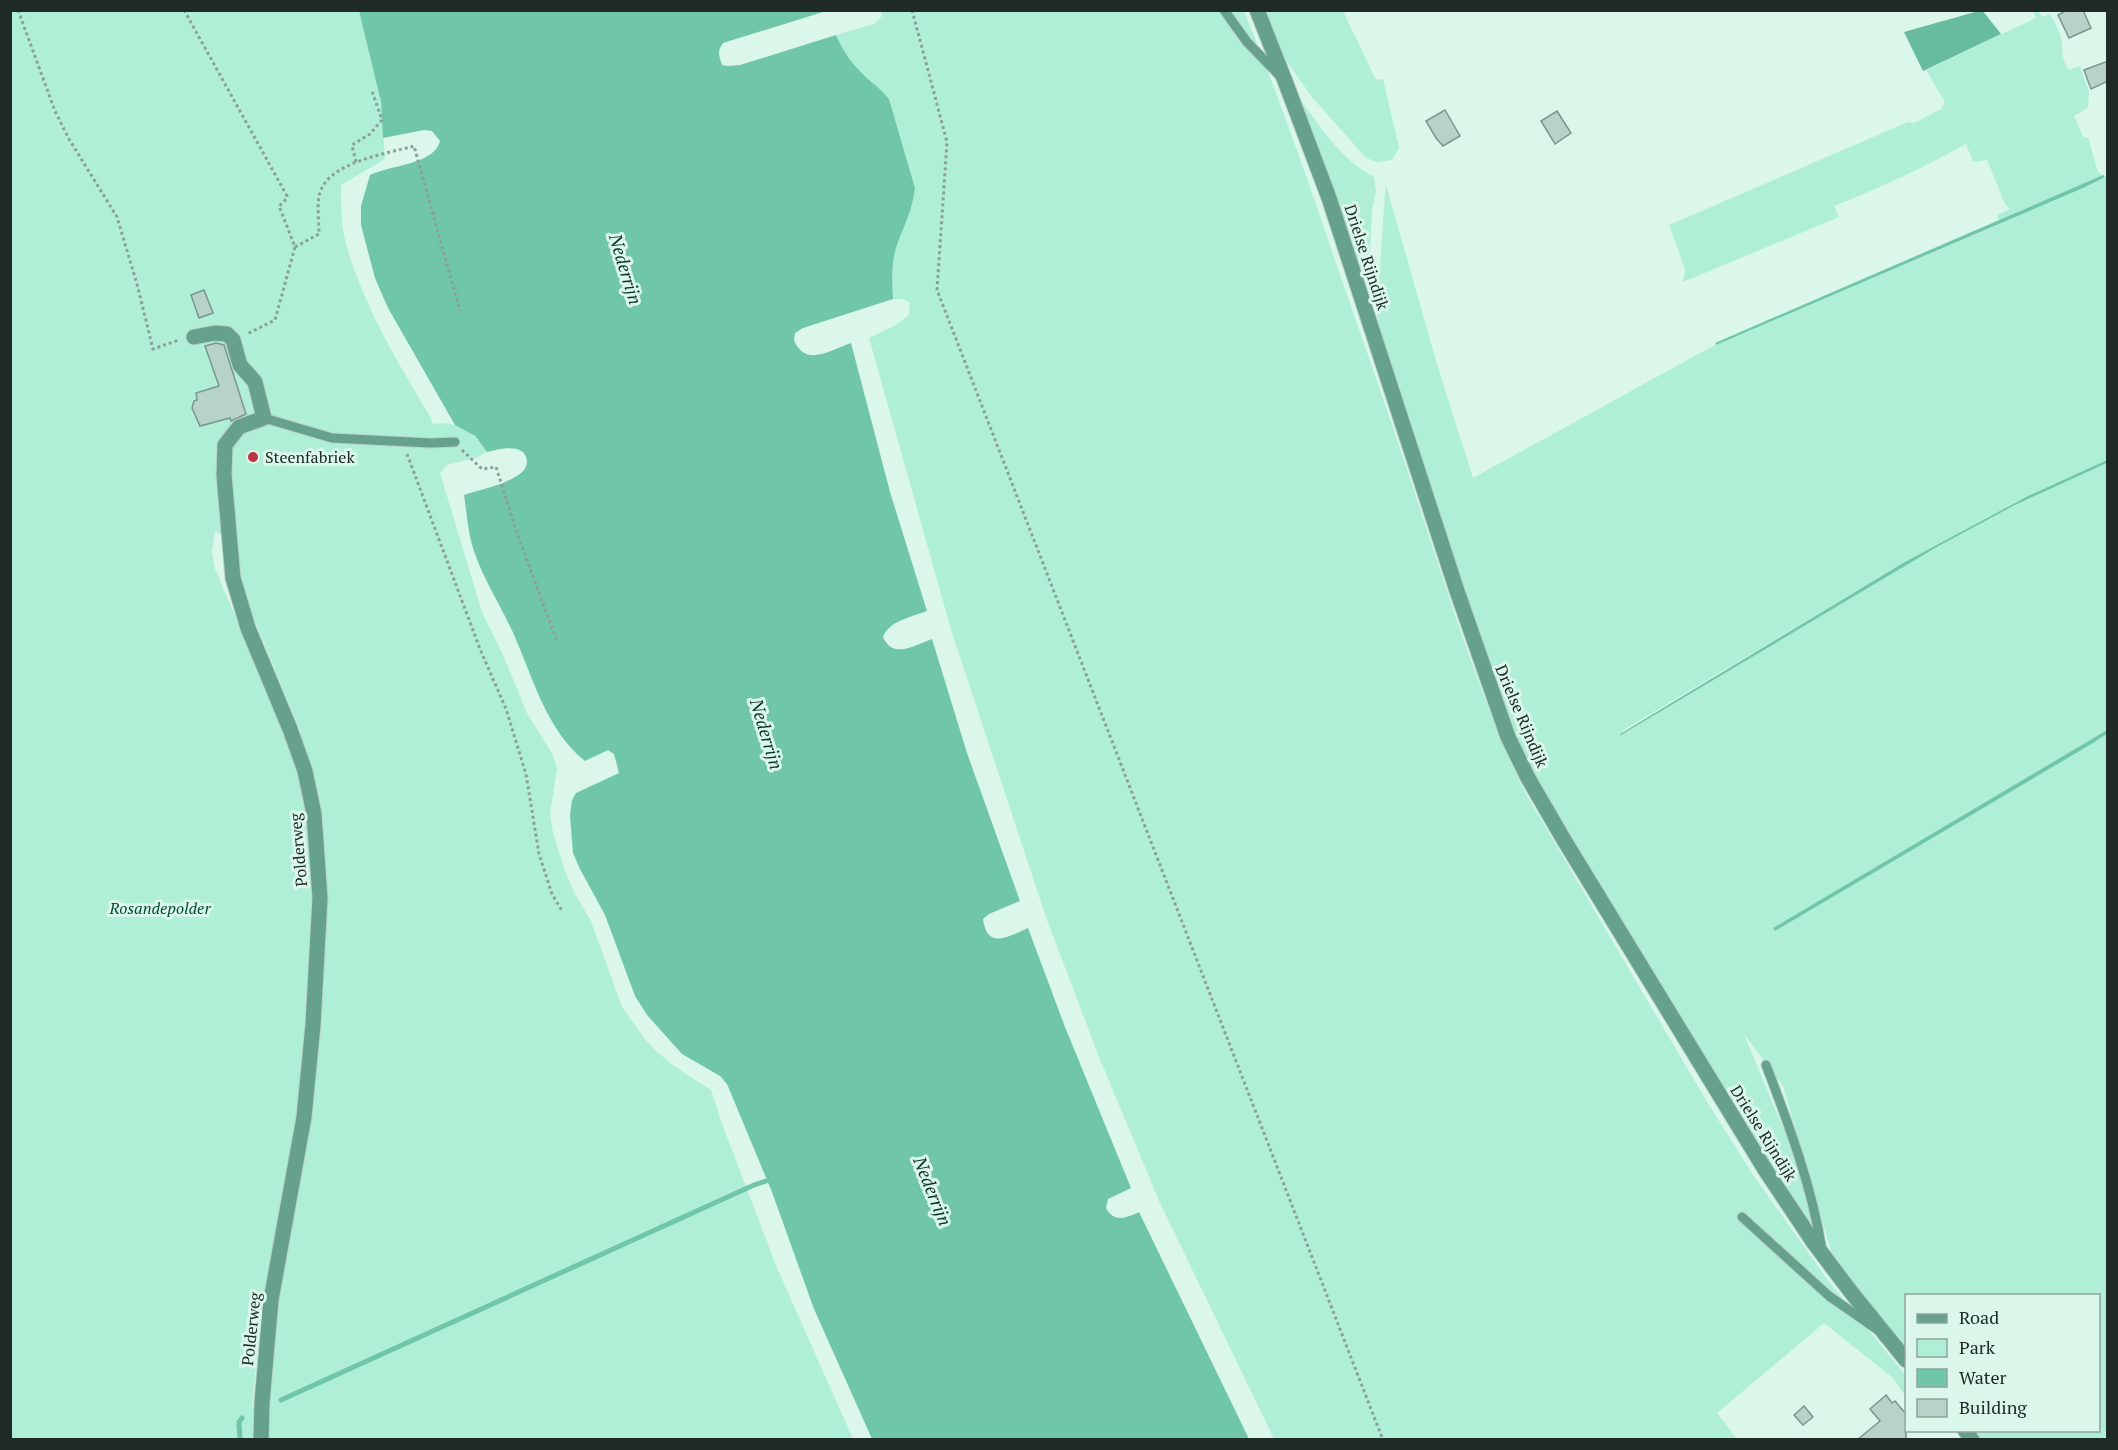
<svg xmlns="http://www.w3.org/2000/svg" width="2118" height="1450" viewBox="0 0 2118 1450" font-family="'PT Serif',serif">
  <rect width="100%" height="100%" fill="#daf7ea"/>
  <path fill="#afefd5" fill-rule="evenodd" d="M 10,11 L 359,11 L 381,102 L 385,159 L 341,185 C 341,203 341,223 345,240 C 362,304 398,363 431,418 L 432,424 C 458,420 473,432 487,452 L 476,458 L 447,465 L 440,473 L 482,612 L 504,657 L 527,713 L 553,755 L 557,769 L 550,813 L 553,833 L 565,871 L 576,896 L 591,921 L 622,1007 L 644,1038 L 656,1051 L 674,1066 L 711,1090 L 721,1121 L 777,1268 L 853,1439 L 11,1439 ZM 215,531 L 234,542 L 244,594 L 301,733 L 300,738 C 309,764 319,791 322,819 C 326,850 325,882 326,913 L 269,1364 L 268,1401 L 252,1408 L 262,1302 L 300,1110 L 314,909 L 309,807 L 286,734 L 215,569 L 212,551 Z
    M 881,11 L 1244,11 C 1278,94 1308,180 1337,266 C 1361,335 1385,403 1408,472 C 1443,578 1475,685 1522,787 L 1707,1102 L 1754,1176 L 1827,1279 L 1906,1376 L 1906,1397 L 1893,1378 L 1824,1323 L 1717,1413 L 1737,1439 L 1274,1439 L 1160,1203 L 1099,1057 L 1047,920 L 952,633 L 869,338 L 894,326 L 909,315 L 910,303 L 903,299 L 893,299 C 892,280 891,260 898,242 C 905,224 913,208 915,188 L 889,99 C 880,87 867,80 857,69 C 848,59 841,46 836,35 L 874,24 L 882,16 Z
    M 1266,11 L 1343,11 L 1375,78 L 1379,80 L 1383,79 L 1399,148 L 1392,160 L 1377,162 L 1366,158 L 1312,97 L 1285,59 Z
    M 2033,11 L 2038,11 L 2042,17 L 2050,14 C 2054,22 2061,33 2062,42 C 2062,52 2062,61 2069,70 L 2080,66 L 2089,92 L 2088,108 L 2074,116 L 2084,138 L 2088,137 L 2098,172 L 2103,175 L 1999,220 L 1997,215 L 2010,209 L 2005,204 L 1987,160 L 1973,162 L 1966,144 C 1923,168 1880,188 1834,206 L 1839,217 L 1683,282 L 1685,269 L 1669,225 L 1908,122 L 1914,123 L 1941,109 L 1945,102 L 1926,70 L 2036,18 Z
    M 1298,96 C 1318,124 1342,161 1374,177 L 1376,191 L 1372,211 L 1368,295 Z
    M 2107,175 L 2107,460 L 2028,496 L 1903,563 L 1622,731 L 1621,735 L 1937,547 L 2015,505 L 2107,463 L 2107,730 L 1773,928 L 1775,931 L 2107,734 L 2107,1439 L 1980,1439 L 1973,1431 L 2098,1430 L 2098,1296 L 1906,1296 L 1906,1350 L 1833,1258 L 1783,1086 L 1744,1034 L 1799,1166 L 1817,1234 L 1788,1194 L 1586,864 L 1520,750 L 1488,662 L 1378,327 L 1377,313 L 1385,193 L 1386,185 L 1436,361 L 1473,478 L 1711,347 L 1988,229 Z"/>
  <path fill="#66bc9d" d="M 1982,10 L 2001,34 L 1923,71 L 1904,32 Z"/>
  <path fill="#70c7a7" d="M 359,11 L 826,11 L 723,43 C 717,51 719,56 722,65 L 728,66 L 740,65 L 836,35 C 841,46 848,59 857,68 C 867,80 880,87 889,99 L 915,188 C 913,208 905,224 898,242 C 891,260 892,280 893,299 L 803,328 L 795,333 L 794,340 C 805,368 830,350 851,343 L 890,492 L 927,611 C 911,617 889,621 883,637 C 893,660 915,645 932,639 L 967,753 L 1020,901 L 989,914 L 983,919 C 987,951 1009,936 1028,928 L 1065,1027 L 1131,1188 L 1108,1199 L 1106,1208 C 1114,1223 1126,1218 1139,1212 L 1249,1439 L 872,1439 L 814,1309 L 772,1192 L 727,1084 L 720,1076 L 682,1054 L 647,1015 L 635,996 L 605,915 L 580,869 L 573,853 L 570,816 L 572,800 L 576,793 L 619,773 L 614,754 L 608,750 L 585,761 C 548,731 535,684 517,642 C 505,612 486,585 475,554 C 468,535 467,515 464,495 C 482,489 506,485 521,473 C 525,470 527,466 527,461 C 525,442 499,449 487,452 L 475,436 L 455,425 L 388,308 L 375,278 L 361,225 L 361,206 L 370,175 C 390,165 434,165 440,141 L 432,131 L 424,130 L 383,138 L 381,102 Z
    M 2103,175 L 2105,176 L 2103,178 L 2083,188 L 1716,345 L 1715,343 Z
    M 2107,460 L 2107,463 L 2015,505 L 1937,547 L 1621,735 L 1620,734 L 1903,563 L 2028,496 Z
    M 2107,730 L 2107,734 L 2088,746 L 1775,931 L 1773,928 Z"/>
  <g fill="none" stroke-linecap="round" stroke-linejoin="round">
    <path stroke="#70c7a7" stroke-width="5" d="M 281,1400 L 754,1185 L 772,1179
      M 240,1440 L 239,1422 L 242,1418"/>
  </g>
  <path fill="#b7d3c7" stroke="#7b968b" stroke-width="1.5" d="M 2067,10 L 2083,10 L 2091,28 L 2069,38 L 2058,15 Z
    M 2108,61 L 2108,81 L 2091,89 L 2084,70 Z
    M 1445,110 L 1460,136 L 1443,146 L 1436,138 L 1426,121 Z
    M 1557,111 L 1571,133 L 1555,144 L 1541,121 Z
    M 204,290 L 213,313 L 199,318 L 191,295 Z
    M 216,343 L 224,345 L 246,414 L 231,421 L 230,418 L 200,426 L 192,408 L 194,401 L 197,400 L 196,393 L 219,386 L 205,346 Z
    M 1886,1395 L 1892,1403 L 1895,1401 L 1906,1414 L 1906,1440 L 1857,1440 L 1880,1421 L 1870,1409 Z
    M 1804,1406 L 1813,1417 L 1803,1425 L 1794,1415 Z"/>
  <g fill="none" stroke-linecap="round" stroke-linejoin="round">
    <defs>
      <path id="service" d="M 1224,10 L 1247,42 L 1279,75
        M 264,418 L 332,438 L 430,443 L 455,442
        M 1766,1065 C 1789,1125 1812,1187 1822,1250
        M 1742,1217 L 1829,1296 L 1875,1328"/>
      <path id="minor" d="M 194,337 L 215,333 L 227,334 L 233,340 L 240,365 L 255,382 L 264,418 L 239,427 L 225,445 L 224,475 L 233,578 L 248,628 L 290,729 L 305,771 L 314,814 L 320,898 L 313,1025 L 304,1117 L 271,1300 L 262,1402 L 261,1440"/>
      <path id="tertiary" d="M 1257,10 L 1285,81 L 1329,198 L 1457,591 L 1508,737 L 1528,778 L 1564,840 L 1766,1171 L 1814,1243 L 1851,1292 L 1906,1360
        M 1965,1430 L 1972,1440"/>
    </defs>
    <use href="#service" stroke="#b9d2c7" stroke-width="11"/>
    <use href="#minor" stroke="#b9d2c7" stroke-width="17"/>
    <use href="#tertiary" stroke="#b9d2c7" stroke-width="17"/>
    <path stroke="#8ba097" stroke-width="3" stroke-dasharray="3 3" stroke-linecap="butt" d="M 18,10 L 55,111 L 69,139 L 117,217 L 137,284 L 153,349 L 179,340
      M 184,10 L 287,196 L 284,202 L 279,206 L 295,247 L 275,320 L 247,334
      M 912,10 L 947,142 L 937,290 L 1383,1440
      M 356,162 L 352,145 L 370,134 L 382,120 L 372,91
      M 295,247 L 319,234 C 319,222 317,207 319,196 C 326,162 386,154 414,146 L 460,311
      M 462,450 L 482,469 L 496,467 L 517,533 L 557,641
      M 407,454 L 480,649 L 506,709 L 526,774 L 539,854 L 552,894 L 562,911"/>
    <use href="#service" stroke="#66a18b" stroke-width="9"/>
    <use href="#minor" stroke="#66a18b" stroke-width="15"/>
    <use href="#tertiary" stroke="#66a18b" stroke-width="15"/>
  </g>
  <circle fill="#c13146" stroke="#daf7ea" stroke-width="2" cx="253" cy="457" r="6"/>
  <g text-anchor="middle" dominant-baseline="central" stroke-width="6" stroke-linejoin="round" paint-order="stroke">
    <g font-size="16" fill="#202b26" stroke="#daf7ea">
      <text transform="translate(1367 257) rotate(72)">Drielse Rijndijk</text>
      <text transform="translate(1522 716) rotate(67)">Drielse Rijndijk</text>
      <text transform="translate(298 850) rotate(-95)">Polderweg</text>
      <text transform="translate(1764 1133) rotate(58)">Drielse Rijndijk</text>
      <text transform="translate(251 1329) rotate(-84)">Polderweg</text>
    </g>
    <g font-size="16" fill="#202b26" stroke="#daf7ea" text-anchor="start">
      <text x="265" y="457">Steenfabriek</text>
    </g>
    <g font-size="16" font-style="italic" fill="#004c38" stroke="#daf7ea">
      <text x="160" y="908">Rosandepolder</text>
    </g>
    <g font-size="18" font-style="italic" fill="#0b3427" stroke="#daf7ea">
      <text transform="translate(626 269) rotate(73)">Nederrijn</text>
      <text transform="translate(767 734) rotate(73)">Nederrijn</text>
      <text transform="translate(933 1191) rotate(68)">Nederrijn</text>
    </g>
  </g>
  <rect width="2118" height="1450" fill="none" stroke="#202b26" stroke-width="24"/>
  <rect x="1905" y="1294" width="195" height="138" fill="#daf7ea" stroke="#90a59c" stroke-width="1.5"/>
  <rect x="1917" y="1314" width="30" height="9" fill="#66a18b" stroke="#90a59c" stroke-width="1.5"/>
  <text x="1959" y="1324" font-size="18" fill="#202b26">Road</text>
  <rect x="1917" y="1339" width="30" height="18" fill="#afefd5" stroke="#90a59c" stroke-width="1.5"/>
  <text x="1959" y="1354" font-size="18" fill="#202b26">Park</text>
  <rect x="1917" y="1369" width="30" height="18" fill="#70c7a7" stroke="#90a59c" stroke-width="1.5"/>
  <text x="1959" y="1384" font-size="18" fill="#202b26">Water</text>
  <rect x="1917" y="1399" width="30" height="18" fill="#b7d3c7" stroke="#90a59c" stroke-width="1.5"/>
  <text x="1959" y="1414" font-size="18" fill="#202b26">Building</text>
</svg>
